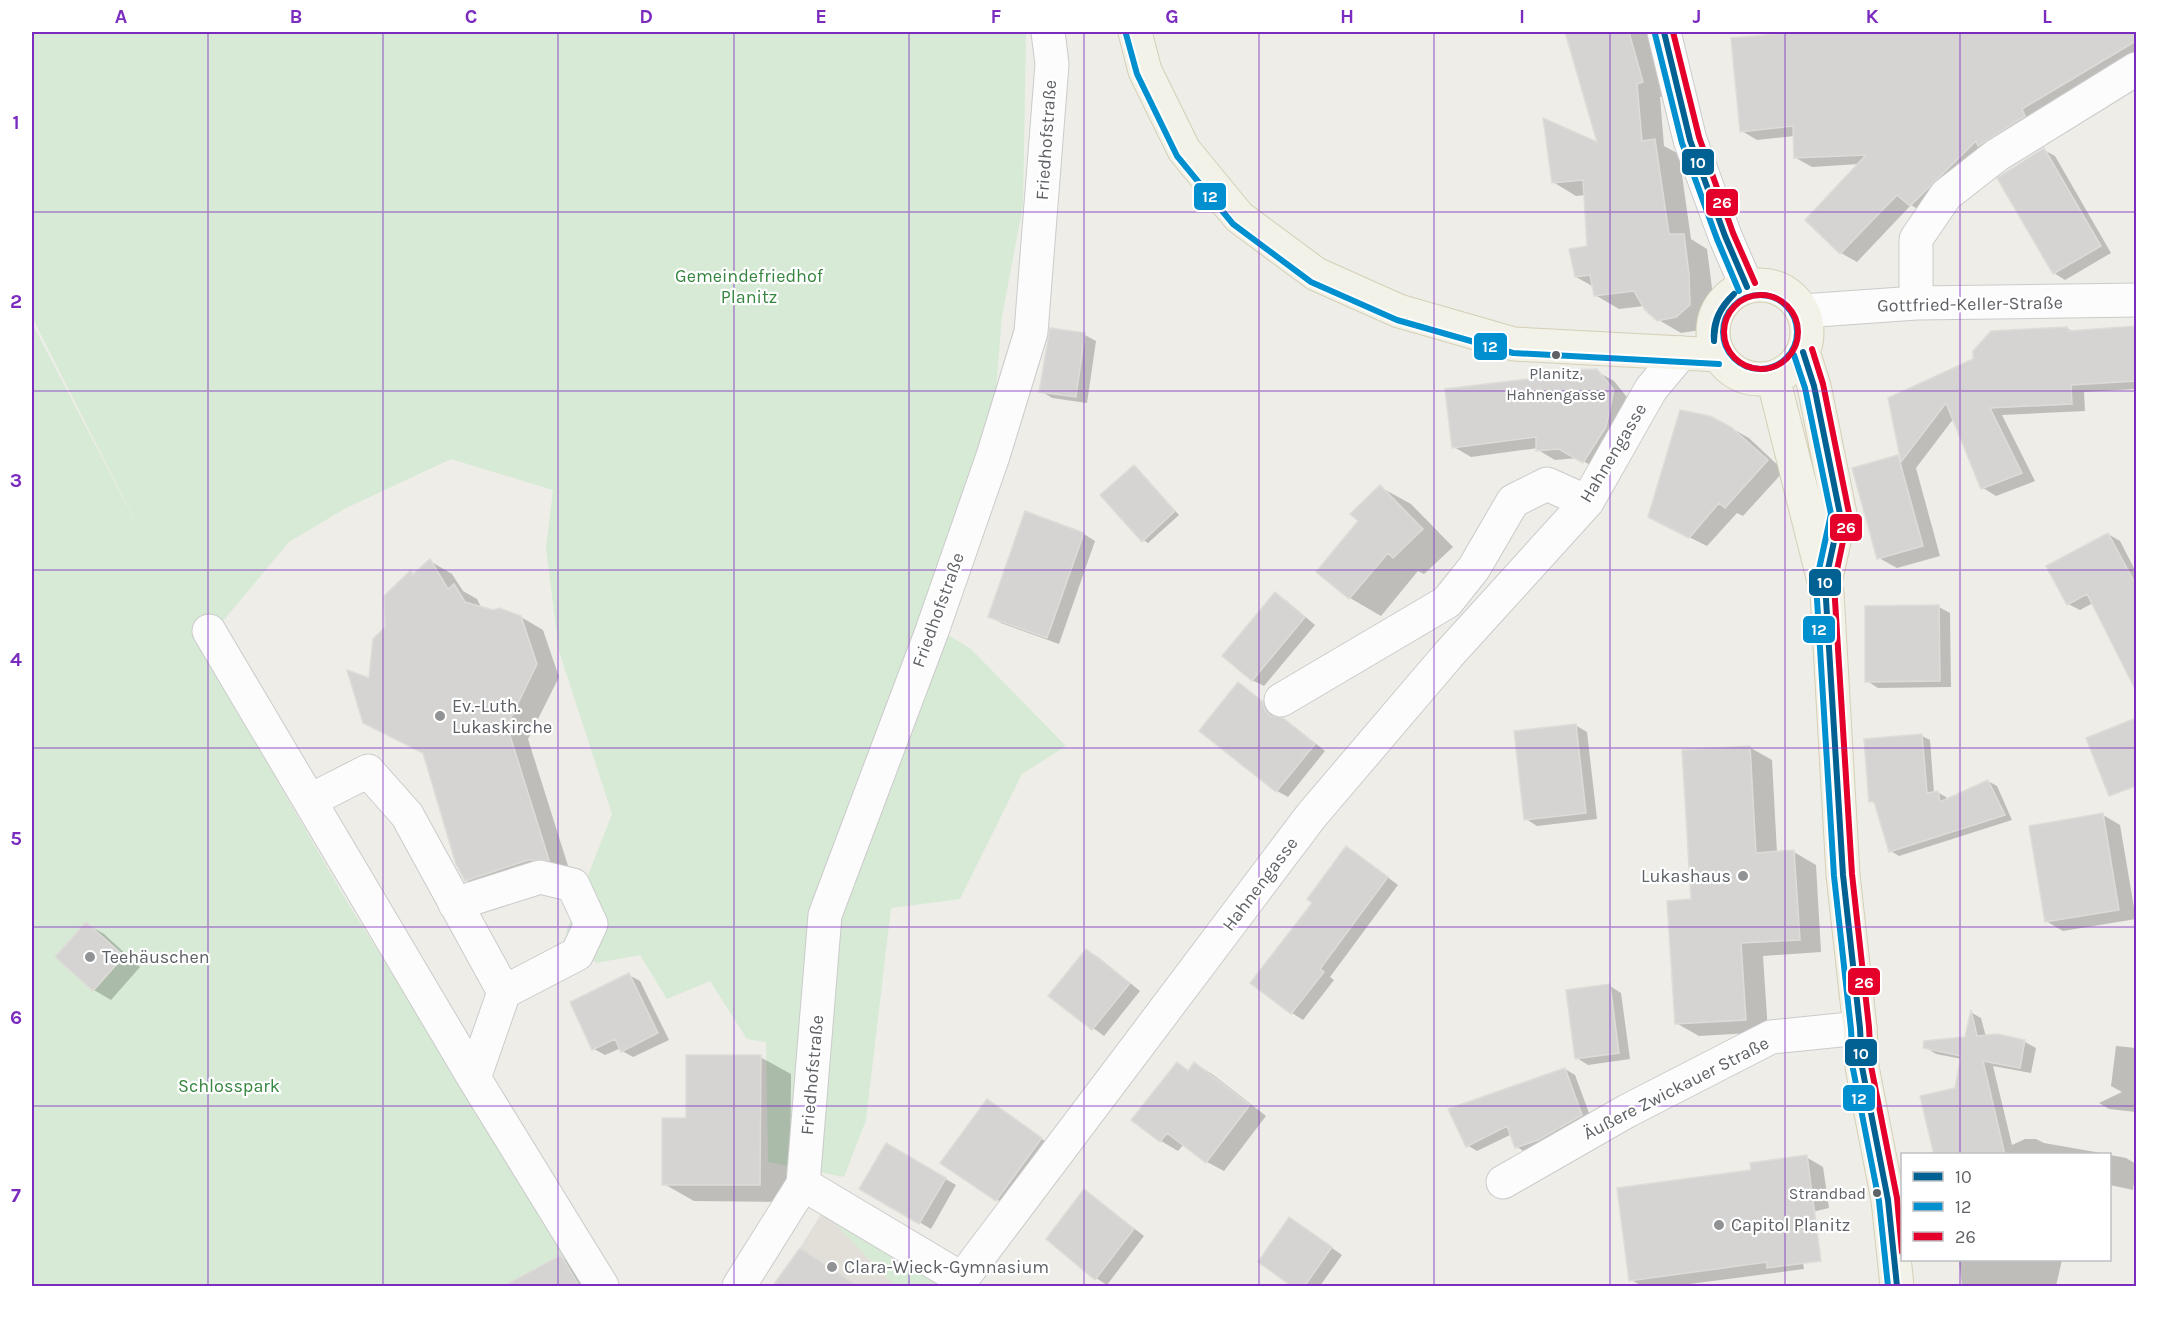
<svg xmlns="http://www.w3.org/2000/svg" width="2168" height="1318" viewBox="0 0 2168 1318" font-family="Karla,sans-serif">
  <rect width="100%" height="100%" fill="#eeede8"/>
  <path fill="#e1dfd8" d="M 823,1211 L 895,1286 L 772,1286 L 800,1248 Z"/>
  <path fill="#d6ead5" d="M 32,32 L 1026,32 L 1023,205 L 1002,316 L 994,414 L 925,621 L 971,649 L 1066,746 L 1022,774 L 960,899 L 891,908 L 866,1120 L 844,1177 L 768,1162 L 766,1042 L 747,1039 L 710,981 L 667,999 L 640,955 L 596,963 L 566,932 L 612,814 L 559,651 L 546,548 L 553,490 L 451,459 L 346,508 L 289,542 L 222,622 L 194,636 L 346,900 L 587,1286 L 32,1286 L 32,323 L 152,554 L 32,317 Z
    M 823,1211 L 948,1286 L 895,1286 Z"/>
  <path fill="#0003" d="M 1585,32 L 1644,32 L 1648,34 L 1666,96 L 1660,97 L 1664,146 L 1679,154 L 1691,239 L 1707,249 L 1712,288 L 1713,318 L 1700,330 L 1681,333 L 1657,319 L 1644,306 L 1619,309 L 1595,295 L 1594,287 L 1576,277 L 1588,247 L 1586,195 L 1576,196 L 1553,182 L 1599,145 L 1568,36 Z
    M 1816,32 L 2136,32 L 2136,59 L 1926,214 L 1911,205 L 1857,262 L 1841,253 L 1859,164 L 1812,167 L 1796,158 L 1795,136 L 1757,140 L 1742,131 L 1732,40 Z
    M 2044,150 L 2055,156 L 2111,253 L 2065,280 L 2054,273 Z
    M 2067,328 L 2074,332 L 2136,328 L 2136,389 L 2084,392 L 2085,411 L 2002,415 L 2035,481 L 1996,496 L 1983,488 L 1954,418 L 1916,468 L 1940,556 L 1897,568 L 1879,558 L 1898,457 L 1902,459 L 1890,399 Z
    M 1085,335 L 1096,341 L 1087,403 L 1052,398 L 1041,391 Z
    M 1596,371 L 1614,381 L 1630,401 L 1601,471 L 1578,458 L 1555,460 L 1538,450 L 1538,448 L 1471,457 L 1454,447 Z
    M 1731,428 L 1749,438 L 1784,471 L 1743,516 L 1737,513 L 1707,546 L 1667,526 Z
    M 1134,467 L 1139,470 L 1179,515 L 1148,543 L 1143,540 Z
    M 1380,487 L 1411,504 L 1453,547 L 1424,574 L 1418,571 L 1381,616 L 1350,598 L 1318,571 L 1360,521 Z
    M 1084,534 L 1095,541 L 1059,644 L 1001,623 L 990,616 Z
    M 2108,534 L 2120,541 L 2136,572 L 2136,687 L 2093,603 L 2080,610 L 2068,604 Z
    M 430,561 L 452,574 L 463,591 L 477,599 L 482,609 L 521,617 L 543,630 L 559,677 L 528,739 L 570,872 L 488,893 L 466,880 L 424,754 L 364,722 L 370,680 L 387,627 L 411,572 L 415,574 Z
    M 1275,594 L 1287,601 L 1315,625 L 1264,686 L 1252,680 Z
    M 1939,607 L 1950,613 L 1951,687 L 1878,688 L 1867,681 Z
    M 1239,684 L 1274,710 L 1276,718 L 1295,727 L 1325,751 L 1288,797 L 1277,791 Z
    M 2136,720 L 2136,784 L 2118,791 L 2088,738 Z
    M 1575,725 L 1587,732 L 1597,819 L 1537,826 L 1526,819 Z
    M 1922,736 L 1930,740 L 1934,793 L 1937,792 L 1946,797 L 1947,801 L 1988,781 L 1997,786 L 2012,820 L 1899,856 L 1891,851 L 1876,804 L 1870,801 Z
    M 1749,747 L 1772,760 L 1777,853 L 1794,852 L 1816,865 L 1821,952 L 1763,956 L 1768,1032 L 1699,1036 L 1676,1023 L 1693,901 Z
    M 2103,815 L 2120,825 L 2136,919 L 2063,931 L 2046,921 Z
    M 1358,855 L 1398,885 L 1330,977 L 1334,980 L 1303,1020 L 1292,1013 Z
    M 87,924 L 104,934 L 140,967 L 111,1000 L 94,990 Z
    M 1087,951 L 1098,957 L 1140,991 L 1104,1036 L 1050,996 Z
    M 629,975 L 640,981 L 669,1040 L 633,1057 L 622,1051 L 621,1048 L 605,1055 L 594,1049 Z
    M 1610,986 L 1621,993 L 1630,1059 L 1588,1065 L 1577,1058 Z
    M 1972,1013 L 1981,1018 L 1986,1037 L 1998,1036 L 2025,1042 L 2036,1048 L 2031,1073 L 1993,1066 L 2012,1145 L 2025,1139 L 2036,1139 L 2044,1143 L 2107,1154 L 1936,1154 L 1956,1089 L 1962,1059 L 1936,1054 L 1925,1047 L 1966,1038 Z
    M 2116,1046 L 2136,1048 L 2136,1112 L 2109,1109 L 2099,1103 L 2122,1092 L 2111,1086 Z
    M 760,1057 L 791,1074 L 790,1202 L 694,1201 L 664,1184 L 688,1120 Z
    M 1177,1064 L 1190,1071 L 1195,1064 L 1212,1074 L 1266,1116 L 1224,1171 L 1207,1162 L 1184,1144 L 1178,1151 L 1161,1141 Z
    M 1565,1069 L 1575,1075 L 1592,1121 L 1527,1153 L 1517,1147 L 1512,1134 L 1477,1151 L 1467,1145 Z
    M 988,1101 L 1052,1146 L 1008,1206 L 996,1199 Z
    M 886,1145 L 956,1185 L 931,1229 L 862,1188 Z
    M 2110,1155 L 2126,1158 L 2136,1164 L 2133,1190 L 2110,1185 Z
    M 1806,1157 L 1823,1167 L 1829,1208 L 1795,1216 L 1804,1269 L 1674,1286 L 1642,1286 L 1631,1280 L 1753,1171 Z
    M 1084,1191 L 1095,1198 L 1144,1236 L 1107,1285 L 1096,1278 Z
    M 1301,1226 L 1342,1255 L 1320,1286 L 1295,1286 Z
    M 561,1257 L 572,1263 L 587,1286 L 530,1286 Z
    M 1959,1260 L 2062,1260 L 2056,1286 L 1962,1286 Z"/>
  <path fill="#d5d4d2" stroke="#dedcd8" stroke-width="1.5" d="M 1565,32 L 1629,32 L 1643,82 L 1637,84 L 1642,141 L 1655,139 L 1669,234 L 1684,234 L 1689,274 L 1690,305 L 1676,317 L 1657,321 L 1645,310 L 1634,291 L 1594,296 L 1590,275 L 1575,277 L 1569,249 L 1587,246 L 1583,180 L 1552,183 L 1543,118 L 1597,142 Z
    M 1800,32 L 2136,32 L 2136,41 L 2022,109 L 2025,116 L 1978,146 L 1976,141 L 1910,206 L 1897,195 L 1840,254 L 1805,220 L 1866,155 L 1794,158 L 1793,126 L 1740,132 L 1731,38 Z
    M 2044,148 L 2101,246 L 2053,274 L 1997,178 Z
    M 2136,326 L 2136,381 L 2071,385 L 2072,404 L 1990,408 L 2022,473 L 1981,489 L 1946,403 L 1901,462 L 1888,398 L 1973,359 L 1973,351 L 1991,331 L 2067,327 L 2068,331 Z
    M 1050,328 L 1085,333 L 1076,397 L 1039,392 Z
    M 1597,369 L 1614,390 L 1606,427 L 1583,463 L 1559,449 L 1536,451 L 1536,437 L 1452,448 L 1445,389 L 1562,375 L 1568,370 Z
    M 1680,410 L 1710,416 L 1731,427 L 1768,460 L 1725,508 L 1719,503 L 1689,538 L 1648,517 Z
    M 1898,455 L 1923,546 L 1877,559 L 1852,468 Z
    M 1134,465 L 1175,511 L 1142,542 L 1100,495 Z
    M 1380,485 L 1423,529 L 1393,558 L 1388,553 L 1349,599 L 1316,572 L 1358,521 L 1350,514 Z
    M 1025,511 L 1084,533 L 1047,638 L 988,617 Z
    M 2108,533 L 2136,585 L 2136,691 L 2087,594 L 2067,605 L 2046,566 Z
    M 430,559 L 448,589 L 454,584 L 465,602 L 493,610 L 499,608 L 521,616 L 537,664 L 507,726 L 549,860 L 528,860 L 465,881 L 456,864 L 423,753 L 363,723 L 347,670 L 369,678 L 373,639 L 385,627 L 384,596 L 411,570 L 412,575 Z
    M 1275,592 L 1305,617 L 1252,681 L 1222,656 Z
    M 1939,605 L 1940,681 L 1865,682 L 1865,606 Z
    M 1238,682 L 1263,702 L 1265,710 L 1271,716 L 1283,718 L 1315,744 L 1276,792 L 1199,731 Z
    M 2136,718 L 2136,786 L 2109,796 L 2086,738 Z
    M 1576,724 L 1586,813 L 1524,820 L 1514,731 Z
    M 1922,734 L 1927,793 L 1938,791 L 1940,802 L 1988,780 L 2005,815 L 1889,852 L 1874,801 L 1869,802 L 1864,739 Z
    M 1750,746 L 1756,853 L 1794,850 L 1800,940 L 1741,943 L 1746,1020 L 1675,1024 L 1667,901 L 1691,899 L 1682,750 Z
    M 2103,813 L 2119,910 L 2045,922 L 2029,826 Z
    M 1346,846 L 1388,877 L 1320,969 L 1324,972 L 1291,1014 L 1250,983 L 1312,903 L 1307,899 Z
    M 86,922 L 124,956 L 93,991 L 55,957 Z
    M 1086,949 L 1130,983 L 1092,1030 L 1048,996 Z
    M 629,973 L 658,1033 L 621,1052 L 615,1039 L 592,1050 L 570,1002 Z
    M 1610,984 L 1619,1053 L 1575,1059 L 1566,990 Z
    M 1971,1010 L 1977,1036 L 1998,1034 L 2025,1040 L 2020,1068 L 1983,1061 L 2005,1155 L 1934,1155 L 1920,1096 L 1955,1088 L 1961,1056 L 1923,1048 L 1924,1041 L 1965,1037 Z
    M 686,1055 L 761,1055 L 760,1185 L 662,1185 L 662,1118 L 686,1118 Z
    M 1177,1062 L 1188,1071 L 1194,1062 L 1250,1105 L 1206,1163 L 1167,1133 L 1160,1142 L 1131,1120 Z
    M 1565,1068 L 1582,1115 L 1538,1140 L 1515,1148 L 1507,1126 L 1466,1147 L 1448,1109 Z
    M 987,1099 L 1042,1138 L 996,1201 L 940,1163 Z
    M 886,1143 L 946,1178 L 919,1224 L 859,1189 Z
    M 1807,1155 L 1821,1261 L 1767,1268 L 1767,1262 L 1629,1281 L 1617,1188 L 1751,1170 L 1750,1163 Z
    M 1084,1189 L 1134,1229 L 1095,1280 L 1046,1239 Z
    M 1289,1217 L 1332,1247 L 1304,1287 L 1293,1287 L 1258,1262 Z
    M 800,1248 L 860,1287 L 772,1287 Z
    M 561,1255 L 580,1287 L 502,1287 Z"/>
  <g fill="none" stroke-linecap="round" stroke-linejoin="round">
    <defs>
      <path id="minor" d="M 1664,32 L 1690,140 L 1725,236 L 1747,287
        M 1916,303 L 1916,239 L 1946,195 L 1997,155 L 2136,69
        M 1803,311 L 1916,303 L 2136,300
        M 209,631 L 474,1078 L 602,1286
        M 1281,700 L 1447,602 L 1474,568 L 1513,501 L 1547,484 L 1587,502
        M 311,800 L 368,771 L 407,815 L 504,992 L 474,1078
        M 455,904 L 540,877 L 573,885 L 591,924 L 577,954 L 504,992
        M 1503,1182 L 1627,1111 L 1771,1037 L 1860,1028
        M 803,1184 L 962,1279 L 1311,816 L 1449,654 L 1587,502 L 1651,389 L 1681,353
        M 739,1286 L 803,1184 L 825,915 L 932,631 L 993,456 L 1031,332 L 1052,64 L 1048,32"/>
      <path id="major" d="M 1135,32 L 1145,71 L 1184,150 L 1239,217 L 1316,274 L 1399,311 L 1514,344 L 1719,355
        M1713 332a47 47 0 1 1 94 0a47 47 0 1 1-94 0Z
        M 1803,352 L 1814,386 L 1840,514 L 1826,578
        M 1773,378 L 1827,593 L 1843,875 L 1860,1028 L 1862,1067 L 1888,1200 L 1897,1286"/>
    </defs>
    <use href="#minor" stroke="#cbcbcb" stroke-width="35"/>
    <use href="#major" stroke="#d5cfb6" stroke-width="35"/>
    <use href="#minor" stroke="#fcfcfc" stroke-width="33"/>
    <use href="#major" stroke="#f3f2e9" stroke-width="33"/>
    <defs>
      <path id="bus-1" d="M 1664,32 L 1690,140 L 1725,236 L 1747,287
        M 1714,341 C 1712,322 1720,307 1734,294
        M 1714,341 C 1715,319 1719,310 1734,294
        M 1803,352 L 1814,386 L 1840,514 L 1825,583 L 1843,875 L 1860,1028 L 1862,1067 L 1888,1200 L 1897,1286"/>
      <path id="bus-2" d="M 1126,34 L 1137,74 L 1177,156 L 1233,224 L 1311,282 L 1397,320 L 1513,353 L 1719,364
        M 1655,34 L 1682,143 L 1717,239 L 1739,291
        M1723 332a37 37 0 1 1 74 0a37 37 0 1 1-74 0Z
        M 1794,355 L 1805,388 L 1831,514 L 1816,583 L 1834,876 L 1851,1029 L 1853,1069 L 1879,1201 L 1888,1286"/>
      <path id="bus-3" d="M 1673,32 L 1699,137 L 1733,233 L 1755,283
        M1724 332a37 37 0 1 1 74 0a37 37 0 1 1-74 0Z
        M 1812,349 L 1823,384 L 1849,513 L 1834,584 L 1852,874 L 1869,1027 L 1871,1066 L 1897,1198 L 1902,1252"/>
    </defs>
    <use href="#bus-1" stroke="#fff" stroke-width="10"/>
    <use href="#bus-2" stroke="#fff" stroke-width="10"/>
    <use href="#bus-3" stroke="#fff" stroke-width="10"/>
    <use href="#bus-1" stroke="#006192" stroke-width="6"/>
    <use href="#bus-2" stroke="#008fcf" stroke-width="6"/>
    <use href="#bus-3" stroke="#e4002b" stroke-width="6"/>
  </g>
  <path fill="none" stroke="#7b2cbf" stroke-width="1.5" stroke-opacity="0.55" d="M 208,32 L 208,1286M 383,32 L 383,1286M 558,32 L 558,1286M 734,32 L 734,1286M 909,32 L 909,1286M 1084,32 L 1084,1286M 1259,32 L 1259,1286M 1434,32 L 1434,1286M 1610,32 L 1610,1286M 1785,32 L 1785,1286M 1960,32 L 1960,1154M 32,212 L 2136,212M 32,391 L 2136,391M 32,570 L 2136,570M 32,748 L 2136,748M 32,927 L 2136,927M 32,1106 L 2136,1106M 1960,1260 L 1960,1286"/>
  <g fill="#5e6166" stroke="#fff" stroke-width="2">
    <circle cx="1556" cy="355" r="5"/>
    <circle cx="1877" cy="1193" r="5"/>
  </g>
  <g fill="#909294" stroke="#fff" stroke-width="2">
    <circle cx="440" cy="716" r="6"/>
    <circle cx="1743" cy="876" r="6"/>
    <circle cx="90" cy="957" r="6"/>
    <circle cx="1719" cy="1225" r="6"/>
    <circle cx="832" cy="1267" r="6"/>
  </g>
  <g text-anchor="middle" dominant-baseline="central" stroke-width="4.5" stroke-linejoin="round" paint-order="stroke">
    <g font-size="16" fill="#5e6166" stroke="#fff">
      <text x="1556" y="373">Planitz,<tspan x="1556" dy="21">Hahnengasse</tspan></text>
      <text x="1866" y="1193" text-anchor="end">Strandbad</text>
    </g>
    <g font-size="18" fill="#5e6166" stroke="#fff">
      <text transform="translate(1046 140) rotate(-86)">Friedhofstraße</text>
      <text transform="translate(1970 304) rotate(-1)">Gottfried-Keller-Straße</text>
      <text transform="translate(1613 453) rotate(-59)">Hahnengasse</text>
      <text transform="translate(938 610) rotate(-70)">Friedhofstraße</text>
      <text transform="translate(1260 884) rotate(-53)">Hahnengasse</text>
      <text transform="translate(812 1075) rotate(-85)">Friedhofstraße</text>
      <text transform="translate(1676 1088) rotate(-27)">Äußere Zwickauer Straße</text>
    </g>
    <g font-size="18" fill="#36853f" stroke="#fff">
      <text x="749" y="276">Gemeindefriedhof<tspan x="749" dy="21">Planitz</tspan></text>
      <text x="229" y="1086">Schlosspark</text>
    </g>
    <g font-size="18" fill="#5e6166" stroke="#fff" text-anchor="start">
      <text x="452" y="706">Ev.-Luth.<tspan x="452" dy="21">Lukaskirche</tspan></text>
      <text x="1731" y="876" text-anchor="end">Lukashaus</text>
      <text x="102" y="957">Teehäuschen</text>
      <text x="1731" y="1225">Capitol Planitz</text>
      <text x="844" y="1267">Clara-Wieck-Gymnasium</text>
    </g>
  </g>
  <g stroke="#fff" stroke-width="2">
    <rect x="1681" y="148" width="34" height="28" rx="6" fill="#006192"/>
    <rect x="1193" y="182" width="34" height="29" rx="6" fill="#008fcf"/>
    <rect x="1705" y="188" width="34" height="29" rx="6" fill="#e4002b"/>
    <rect x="1473" y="332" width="35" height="29" rx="6" fill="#008fcf"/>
    <rect x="1829" y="513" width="34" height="29" rx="6" fill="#e4002b"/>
    <rect x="1808" y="568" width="34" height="29" rx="6" fill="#006192"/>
    <rect x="1802" y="615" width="34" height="29" rx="6" fill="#008fcf"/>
    <rect x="1847" y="967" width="34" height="29" rx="6" fill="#e4002b"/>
    <rect x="1844" y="1038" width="34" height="29" rx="6" fill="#006192"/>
    <rect x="1842" y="1084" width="34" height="28" rx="6" fill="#008fcf"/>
  </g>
  <g font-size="16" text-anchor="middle" font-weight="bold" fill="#fff">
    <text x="1698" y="168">10</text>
    <text x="1210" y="202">12</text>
    <text x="1722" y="208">26</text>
    <text x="1490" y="352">12</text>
    <text x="1846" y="533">26</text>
    <text x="1825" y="588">10</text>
    <text x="1819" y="635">12</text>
    <text x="1864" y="988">26</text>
    <text x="1861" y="1059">10</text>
    <text x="1859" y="1104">12</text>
  </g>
  <rect width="2168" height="1318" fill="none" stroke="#ffffff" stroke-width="66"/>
  <rect x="1901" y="1153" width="210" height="108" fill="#ffffff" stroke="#bfc0c2" stroke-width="1.5"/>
  <rect x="1913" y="1172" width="30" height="9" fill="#006192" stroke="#bfc0c2" stroke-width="1.5"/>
  <text x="1955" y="1183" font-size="18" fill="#5e6166">10</text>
  <rect x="1913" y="1202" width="30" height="9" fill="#008fcf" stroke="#bfc0c2" stroke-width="1.5"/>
  <text x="1955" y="1213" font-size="18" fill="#5e6166">12</text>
  <rect x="1913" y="1232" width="30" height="9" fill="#e4002b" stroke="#bfc0c2" stroke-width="1.5"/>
  <text x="1955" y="1243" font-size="18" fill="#5e6166">26</text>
  <rect x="33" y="33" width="2102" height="1252" fill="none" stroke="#7b2cbf" stroke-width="2"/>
  <g font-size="20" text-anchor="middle" font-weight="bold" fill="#7b2cbf">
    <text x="121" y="23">A</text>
    <text x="296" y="23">B</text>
    <text x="471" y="23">C</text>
    <text x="646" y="23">D</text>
    <text x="821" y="23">E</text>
    <text x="996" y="23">F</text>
    <text x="1172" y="23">G</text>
    <text x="1347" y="23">H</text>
    <text x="1522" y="23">I</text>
    <text x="1697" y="23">J</text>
    <text x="1872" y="23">K</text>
    <text x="2047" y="23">L</text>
    <text x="16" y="129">1</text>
    <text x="16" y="308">2</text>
    <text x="16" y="487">3</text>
    <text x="16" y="666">4</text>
    <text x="16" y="845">5</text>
    <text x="16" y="1024">6</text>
    <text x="16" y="1202">7</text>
  </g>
</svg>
